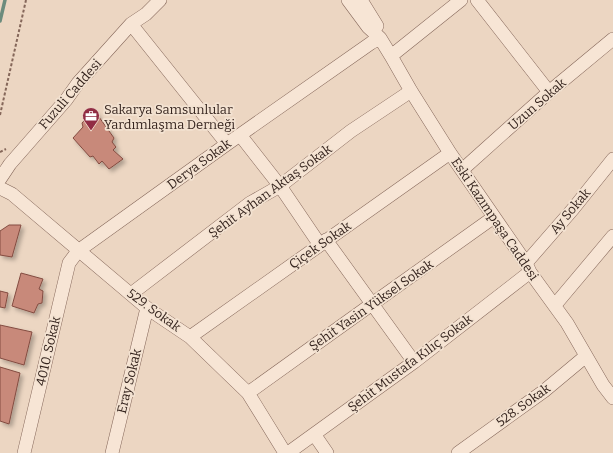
<svg xmlns="http://www.w3.org/2000/svg" width="613" height="453" viewBox="0 0 613 453" font-family="Bitter,serif">
  <defs>
    <filter id="shadow"><feDropShadow dx="3" dy="3" stdDeviation="2" flood-color="#0004"/></filter>
  </defs>
  <rect width="100%" height="100%" fill="#ecd6c2"/>
  <g fill="none" stroke-linecap="round" stroke-linejoin="round">
    <path stroke="#6c8c7d" stroke-width="3.5" d="M 0,21 L 5,0"/>
  </g>
  <path fill="#c8897a" stroke="#834c41" filter="url(#shadow)" d="M 94,110 L 114,138 L 112,142 L 116,147 L 113,150 L 123,159 L 109,169 L 102,161 L 99,164 L 93,156 L 90,157 L 73,138 L 83,127 L 82,123 Z
    M 9,225 L 21,225 L 12,257 L 0,255 L 0,231 Z
    M 21,273 L 43,279 L 39,289 L 43,291 L 42,303 L 38,304 L 34,313 L 12,306 Z
    M 0,291 L 8,293 L 5,308 L 0,307 Z
    M 0,325 L 32,332 L 24,365 L 0,358 Z
    M 0,367 L 20,373 L 9,424 L 0,421 Z"/>
  <g fill="none" stroke-linecap="round" stroke-linejoin="round">
    <defs>
      <path id="minor" d="M 348,0 L 368,27 L 380,38 L 391,56 L 411,91 L 450,153 L 526,263 L 530,272 L 567,323 L 603,385 L 613,398
        M 361,0 L 377,26
        M 477,0 L 549,92
        M 131,24 L 227,144
        M 391,56 L 461,0
        M 240,135 L 280,186 L 320,245
        M 462,170 L 549,92 L 613,39
        M 0,179 L 10,164 L 66,100 L 78,83 L 131,24 L 146,14 L 160,0
        M 0,188 L 12,194 L 147,308 L 190,337 L 248,393 L 285,453
        M 326,240 L 414,362
        M 526,263 L 573,209 L 613,159
        M 131,294 L 250,203 L 280,186 L 351,131 L 411,91
        M 555,305 L 613,236
        M 190,337 L 450,153
        M 248,393 L 372,304 L 494,217
        M 314,434 L 327,453
        M 24,453 L 69,263 L 78,251 L 227,144 L 371,43 L 380,38
        M 112,453 L 147,308
        M 288,453 L 414,362 L 530,272
        M 458,453 L 544,391 L 586,356"/>
    </defs>
    <use href="#minor" stroke="#85675a" stroke-width="14"/>
    <path stroke="#85675a" stroke-width="2" stroke-dasharray="3 2" stroke-linecap="butt" d="M 0,115 L 26,0
      M 0,152 L 6,149"/>
    <use href="#minor" stroke="#f7e5d5" stroke-width="13"/>
  </g>
  <defs>
    <symbol id="office-pin" viewBox="-11 -11 22 30"><path d="M0 17L-7.5 6A9.5 9.5 0 1 1 7.5 6Z" fill="#912d44" stroke="#f3e2d1"/><path d="M-6-3h4V-5.5h4V-3h4V5H-6ZM-1-4.5V-3h2v-1.5ZM-6 0V1H6V0Z" fill="#fff"/></symbol>
  </defs>
  <g fill-rule="evenodd">
    <use href="#office-pin" x="81" y="106" width="20" height="27"/>
  </g>
  <g text-anchor="middle" dominant-baseline="central" stroke-width="3.5" stroke-linejoin="round" paint-order="stroke">
    <g font-size="13" fill="#35241e" stroke="#f3e2d1">
      <text transform="translate(70 94) rotate(-49)">Fuzuli Caddesi</text>
      <text transform="translate(537 104) rotate(-41)">Uzun Sokak</text>
      <text transform="translate(199 164) rotate(-36)">Derya Sokak</text>
      <text transform="translate(270 191) rotate(-36)">Şehit Ayhan Aktaş Sokak</text>
      <text transform="translate(570 211) rotate(-50)">Ay Sokak</text>
      <text transform="translate(495 219) rotate(56)">Eski Kazımpaşa Caddesi</text>
      <text transform="translate(320 245) rotate(-35)">Çiçek Sokak</text>
      <text transform="translate(371 305) rotate(-35)">Şehit Yasin Yüksel Sokak</text>
      <text transform="translate(154 310) rotate(36)">529. Sokak</text>
      <text transform="translate(48 351) rotate(-77)">4010. Sokak</text>
      <text transform="translate(410 363) rotate(-37)">Şehit Mustafa Kılıç Sokak</text>
      <text transform="translate(129 381) rotate(-76)">Eray Sokak</text>
      <text transform="translate(523 405) rotate(-36)">528. Sokak</text>
    </g>
    <g font-size="13" fill="#35241e" stroke="#f3e2d1" text-anchor="start">
      <text x="104" y="109">Sakarya Samsunlular<tspan x="104" dy="15">Yardımlaşma Derneği</tspan></text>
    </g>
  </g>
</svg>
